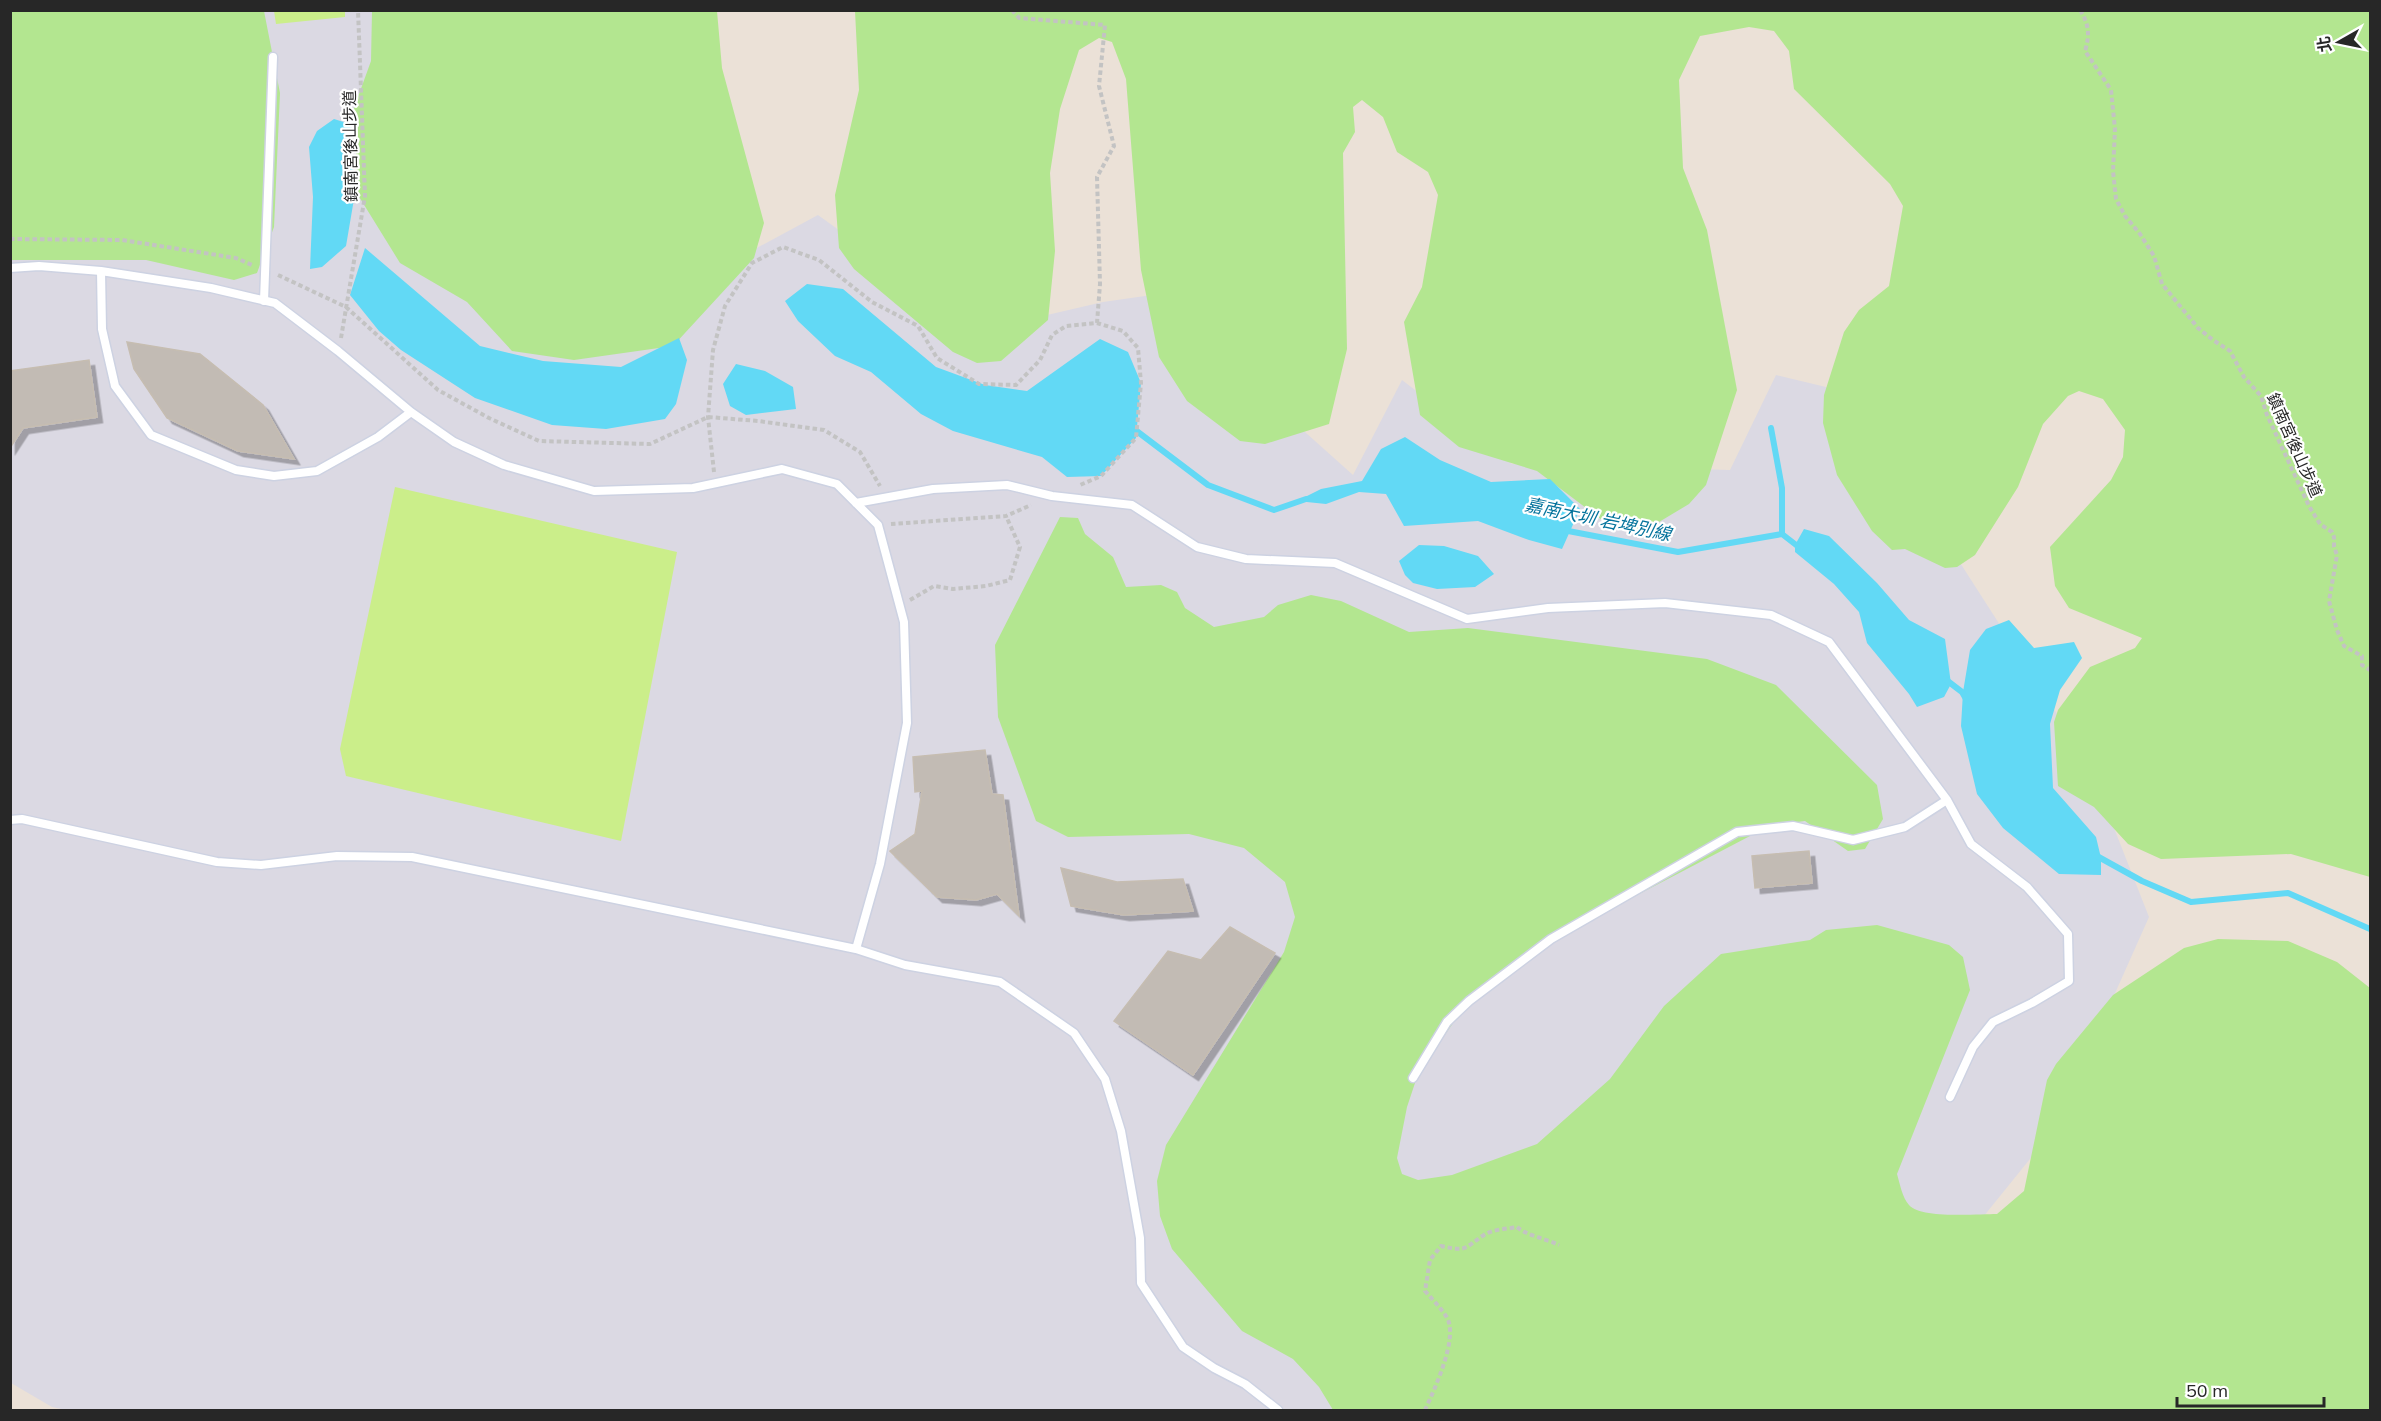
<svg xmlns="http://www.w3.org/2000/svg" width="2381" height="1421" viewBox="0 0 2381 1421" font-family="Mulish,'Noto Sans TC',sans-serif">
  <defs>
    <filter id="shadow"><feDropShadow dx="5.5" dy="5.5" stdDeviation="0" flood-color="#0004"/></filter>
  </defs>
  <rect width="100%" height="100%" fill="#ebe1d7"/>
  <path fill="#dbd9e3" d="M 238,11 L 379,11 L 753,250 L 818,215 L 979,331 L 1103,302 L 1152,295 L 1353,475 L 1402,380 L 1512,464 L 1730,470 L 1776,375 L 1851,393 L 2088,762 L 2149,917 L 2055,1128 L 1954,1253 L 1601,1410 L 66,1410 L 52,1407 L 11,1383 L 11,213 Z"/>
  <path fill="#b3e690" d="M 10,11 L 264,11 L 280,93 L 274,227 L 257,273 L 234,280 L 146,260 L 11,260 Z
    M 372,11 L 717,11 L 722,68 L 764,223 L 754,258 L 673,346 L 574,360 L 512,351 L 467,302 L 400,263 L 358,195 L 354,108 L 371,61 Z
    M 855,11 L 2370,11 L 2370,877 L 2291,854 L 2161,859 L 2128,844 L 2094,807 L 2058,786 L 2054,722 L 2058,710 L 2090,667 L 2135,648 L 2142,638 L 2069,608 L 2055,586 L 2050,547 L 2111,480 L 2123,457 L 2125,430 L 2103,399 L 2079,391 L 2068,396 L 2043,424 L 2018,487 L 1975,555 L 1957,567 L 1945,568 L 1905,549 L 1892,550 L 1872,531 L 1837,475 L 1823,423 L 1824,395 L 1844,332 L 1859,310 L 1889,286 L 1903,206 L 1890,184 L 1794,89 L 1789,51 L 1774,31 L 1749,27 L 1700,36 L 1679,80 L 1683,168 L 1707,230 L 1737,390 L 1706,485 L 1689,504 L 1644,531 L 1606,523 L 1537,471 L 1459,447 L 1420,415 L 1404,322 L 1422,287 L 1438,195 L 1428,172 L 1397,152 L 1383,117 L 1362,100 L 1353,107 L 1355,132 L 1343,153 L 1347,349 L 1329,424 L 1265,444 L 1240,441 L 1187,401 L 1159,357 L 1141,270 L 1126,79 L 1112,42 L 1099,38 L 1079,50 L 1060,109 L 1050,173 L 1055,251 L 1048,320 L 1001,361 L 977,363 L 953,352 L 854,269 L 839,248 L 835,195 L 859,90 Z
    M 1060,517 L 1078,518 L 1085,534 L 1113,557 L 1126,587 L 1161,585 L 1177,592 L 1185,608 L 1214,627 L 1264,617 L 1278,605 L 1311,595 L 1341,601 L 1409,632 L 1468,628 L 1707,659 L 1776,685 L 1877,785 L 1883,819 L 1865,849 L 1848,851 L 1805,821 L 1771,825 L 1557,937 L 1460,1013 L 1418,1074 L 1407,1107 L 1397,1158 L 1402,1174 L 1418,1180 L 1452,1175 L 1537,1144 L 1610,1079 L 1664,1006 L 1721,954 L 1810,940 L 1826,930 L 1877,925 L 1949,945 L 1963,957 L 1970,990 L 1897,1174 C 1900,1184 1902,1197 1909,1205 C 1921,1219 1978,1214 1997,1214 L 2024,1191 L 2047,1080 L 2056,1064 L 2113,995 L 2184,948 L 2218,939 L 2288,941 L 2337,962 L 2370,988 L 2370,1410 L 1333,1410 L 1319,1387 L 1293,1359 L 1242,1331 L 1172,1249 L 1160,1216 L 1157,1181 L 1166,1145 L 1284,952 L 1295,917 L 1285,882 L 1244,848 L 1189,834 L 1068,837 L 1036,821 L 998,717 L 995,645 Z"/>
  <path fill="#cbee8a" d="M 274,11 L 345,11 L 345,17 L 276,24 Z
    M 395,487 L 677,552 L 621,841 L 346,776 L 340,749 Z"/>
  <path fill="#62d9f5" d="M 334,119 L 350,124 L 354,199 L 346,246 L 322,267 L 310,269 L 313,197 L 309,147 L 317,131 Z
    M 365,248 L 480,346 L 543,361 L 621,367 L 679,338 L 687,360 L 676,404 L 665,419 L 606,429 L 552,425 L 475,398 L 401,350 L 379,331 L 350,295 Z
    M 807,284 L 843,289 L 936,367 L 985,385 L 1027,391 L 1100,339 L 1128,352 L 1141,383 L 1136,438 L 1101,476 L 1067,477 L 1042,457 L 953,431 L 921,414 L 871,372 L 835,356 L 798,321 L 785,301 Z
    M 736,364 L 765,371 L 793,387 L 796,409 L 746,415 L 730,406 L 723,384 Z
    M 1405,437 L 1440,460 L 1491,482 L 1550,479 L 1580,509 L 1562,549 L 1529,540 L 1478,521 L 1404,526 L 1386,494 L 1359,492 L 1326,504 L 1297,501 L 1321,489 L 1362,481 L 1381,449 Z
    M 1804,529 L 1829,536 L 1877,583 L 1909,620 L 1945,639 L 1951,684 L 1944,697 L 1917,707 L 1909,694 L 1867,643 L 1859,612 L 1834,584 L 1795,552 L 1795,545 Z
    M 1419,545 L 1444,546 L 1478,556 L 1494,574 L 1475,587 L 1437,589 L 1413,583 L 1405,575 L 1399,561 Z
    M 2009,620 L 2034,648 L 2074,642 L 2082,658 L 2060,690 L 2050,724 L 2053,788 L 2096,837 L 2101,858 L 2101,875 L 2059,874 L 2003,828 L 1977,794 L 1961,726 L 1963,692 L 1970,650 L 1986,629 Z"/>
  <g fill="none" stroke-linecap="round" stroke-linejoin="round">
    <path stroke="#62d9f5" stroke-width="6" d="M 1130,426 L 1208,485 L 1274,510 L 1306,499
      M 1771,428 L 1782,488 L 1782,534
      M 1563,530 L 1678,552 L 1782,534 L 1800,548
      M 1945,679 L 1962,692 L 1966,699
      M 2095,855 L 2142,881 L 2191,902 L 2288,893 L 2370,929"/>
  </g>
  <path fill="#c2bbb4" stroke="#c6bdb1" stroke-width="1.5" filter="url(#shadow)" d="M 127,342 L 200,354 L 263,405 L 294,459 L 238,451 L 167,418 L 134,369 Z
    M 89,360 L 97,417 L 23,428 L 10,448 L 10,371 Z
    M 985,750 L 992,794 L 1003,795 L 1019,916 L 997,894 L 976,900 L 937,897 L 890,851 L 915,834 L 922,791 L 915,792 L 913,757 Z
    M 1809,851 L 1812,883 L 1755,888 L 1752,856 Z
    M 1061,868 L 1117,882 L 1183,879 L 1193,911 L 1124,915 L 1071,906 Z
    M 1230,927 L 1275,953 L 1193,1075 L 1114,1021 L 1168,951 L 1201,960 Z"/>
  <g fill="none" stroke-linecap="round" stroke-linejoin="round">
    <defs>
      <path id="lane" d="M 10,268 L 39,266 L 101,271 L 211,288 L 275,303 L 338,351 L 411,412 L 454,442 L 504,465 L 594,491 L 693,488 L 782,469 L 837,484 L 878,525 L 904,622 L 907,723 L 880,864 L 856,949
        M 101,271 L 102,329 L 115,386 L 151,435 L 236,470 L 274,476 L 317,471 L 378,437 L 411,412
        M 264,301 L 273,57
        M 856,503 L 933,489 L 1007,485 L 1052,496 L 1132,505 L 1197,547 L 1246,559 L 1335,563 L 1467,619 L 1548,608 L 1665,603 L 1771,615 L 1829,642 L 1947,800 L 1905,827 L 1853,840 L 1793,826 L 1737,832 L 1551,939 L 1469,1001 L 1447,1022 L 1413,1078
        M 1947,800 L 1971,844 L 2027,887 L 2068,934 L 2069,981 L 2032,1003 L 1993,1022 L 1973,1047 L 1950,1097
        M 10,820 L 22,819 L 217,862 L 261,865 L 337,856 L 412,857 L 856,949 L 905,965 L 1000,982 L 1074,1033 L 1105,1079 L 1121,1131 L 1140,1238 L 1141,1283 L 1183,1347 L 1214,1368 L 1245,1384 L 1278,1410"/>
    </defs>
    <use href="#lane" stroke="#cdd2e2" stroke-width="11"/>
    <path stroke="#c3c3c3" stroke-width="4" stroke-dasharray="4.5 3" stroke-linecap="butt" d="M 1012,10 L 1019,18 L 1105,25 L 1099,86 L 1114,146 L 1097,177 L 1100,284 L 1097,323
      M 2080,10 C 2089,24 2090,35 2085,51 L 2111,90 L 2115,129 L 2113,171 L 2116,199 L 2125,216 L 2140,234 L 2154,256 L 2162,284 L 2198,328 L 2213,340 L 2230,351 L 2244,377 L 2261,396 L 2267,415 L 2309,506 L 2320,524 L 2332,532 L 2334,537 L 2334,547 L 2337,555 L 2329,601 L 2337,630 L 2344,646 L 2362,656 L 2362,665 L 2370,670
      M 10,239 L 122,240 L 236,258 L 252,265
      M 278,275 L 346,307 L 438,390 L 489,418 L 539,441 L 650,444 L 708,417 L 758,421 L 824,430 L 860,452 L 880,486
      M 341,338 L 365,196 L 358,10
      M 714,472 L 708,417 L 713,350 L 725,306 L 752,263 L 783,247 L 819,260 L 872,302 L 918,326 L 937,358 L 979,384 L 1016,385 L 1040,360 L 1052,335 L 1066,326 L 1097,323 L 1123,331 L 1138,348 L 1141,383 L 1136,438 L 1101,476 L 1080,485
      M 891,524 L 1006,516 L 1031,505
      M 910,600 L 934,586 L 953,589 L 986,586 L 1010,580 L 1020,547 L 1006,516
      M 1425,1410 C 1434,1390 1460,1336 1446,1316 C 1440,1307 1432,1299 1425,1291 L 1430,1260 L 1441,1246 C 1468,1252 1464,1248 1484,1235 C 1493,1229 1507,1229 1517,1227 C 1526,1235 1546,1239 1559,1245"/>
    <use href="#lane" stroke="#fff" stroke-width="8"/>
  </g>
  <g text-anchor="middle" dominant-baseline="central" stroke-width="4.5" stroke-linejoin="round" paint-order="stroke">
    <g font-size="16" fill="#272727" stroke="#fff">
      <text transform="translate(350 146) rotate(-91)">鎮南宮後山步道</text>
      <text transform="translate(2295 445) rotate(66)">鎮南宮後山步道</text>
    </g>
    <g font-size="18" font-style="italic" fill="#06749d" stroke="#fff">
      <text transform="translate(1598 519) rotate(12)">嘉南大圳 岩埤別線</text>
    </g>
  </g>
  <rect width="2381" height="1421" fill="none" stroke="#272727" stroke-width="24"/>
  <g transform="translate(2339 42) rotate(261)" stroke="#ffffff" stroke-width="4.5" paint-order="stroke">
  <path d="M0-4.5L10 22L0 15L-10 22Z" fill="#272727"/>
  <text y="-9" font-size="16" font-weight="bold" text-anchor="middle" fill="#272727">北</text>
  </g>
  <path d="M2177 1397v9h147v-9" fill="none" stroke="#272727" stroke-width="3"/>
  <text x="2186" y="1397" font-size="18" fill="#272727" stroke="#ffffff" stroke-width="4.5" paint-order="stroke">50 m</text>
</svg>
